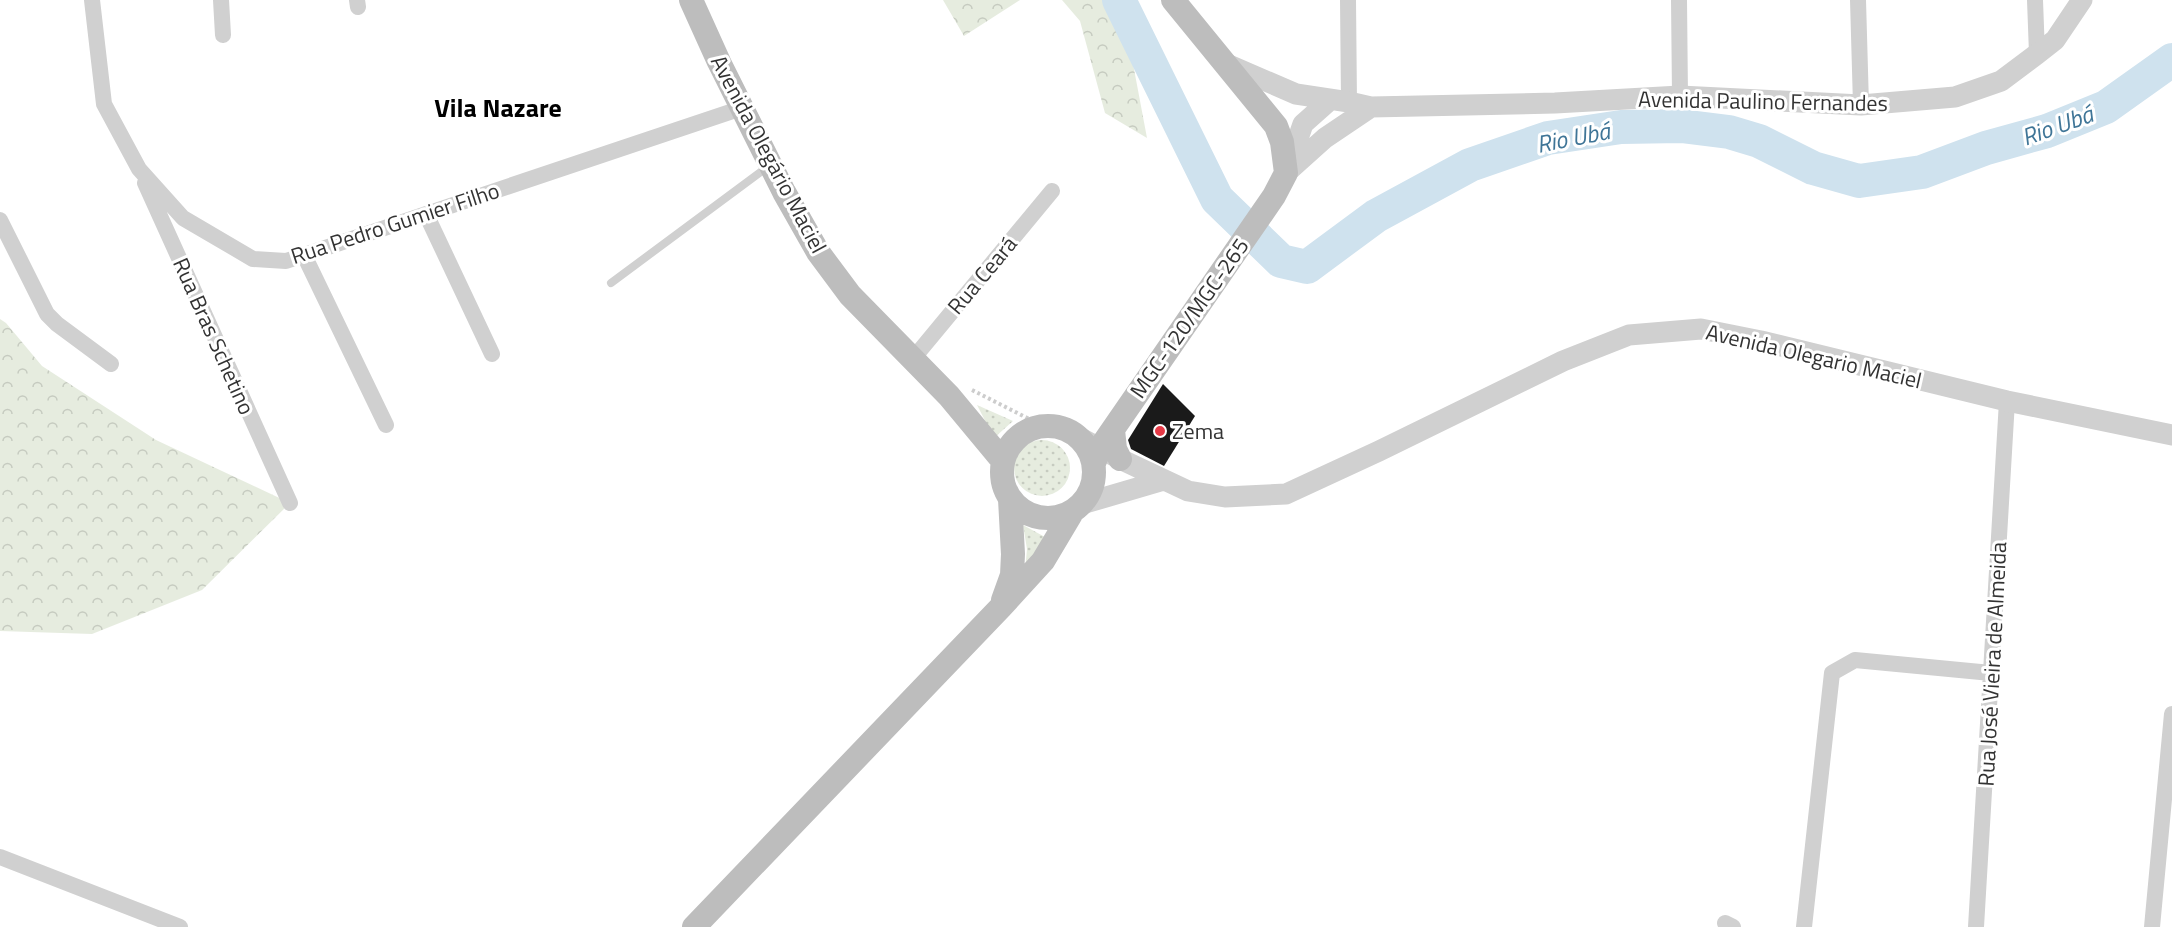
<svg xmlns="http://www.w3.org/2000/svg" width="2172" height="927" viewBox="0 0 2172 927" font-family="'Titillium Web',sans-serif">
  <defs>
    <pattern id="grass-dots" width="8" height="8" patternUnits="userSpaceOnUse" patternTransform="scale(1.5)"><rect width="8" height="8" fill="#e6ecdf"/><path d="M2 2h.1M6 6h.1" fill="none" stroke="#c6cbc0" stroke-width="1.8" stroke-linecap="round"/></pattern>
    <pattern id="forest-crowns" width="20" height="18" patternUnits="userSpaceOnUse" patternTransform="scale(1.5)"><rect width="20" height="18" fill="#e6ecdf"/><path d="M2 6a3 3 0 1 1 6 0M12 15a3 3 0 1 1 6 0" fill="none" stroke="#c6cbc0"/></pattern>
  </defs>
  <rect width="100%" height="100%" fill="#fff"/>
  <path fill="url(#grass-dots)" d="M 977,405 L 1013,421 L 994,438 Z
    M1014 468a28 28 0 1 1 56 0a28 28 0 1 1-56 0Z
    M 1023,525 L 1045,537 L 1025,571 L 1027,549 Z"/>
  <path fill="url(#forest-crowns)" d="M 943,0 L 1020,0 L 964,36 Z
    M 1062,0 L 1121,0 L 1147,138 L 1105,113 L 1080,21 Z
    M 0,319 L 6,323 L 42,366 L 156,440 L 290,503 L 202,590 L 92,634 L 0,631 Z"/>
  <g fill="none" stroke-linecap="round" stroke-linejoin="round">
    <path stroke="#cfe2ee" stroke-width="34" d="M 1119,0 L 1217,199 L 1281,261 L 1307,267 L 1376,216 L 1470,165 L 1548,138 L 1621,127 L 1681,126 L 1729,132 L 1759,141 L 1813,168 L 1859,181 L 1922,172 L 1986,148 L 2047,131 L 2106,107 L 2172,60"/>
  </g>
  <path fill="#1a1a1a" d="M 1163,384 L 1195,416 L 1164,466 L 1131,449 L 1128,440 Z"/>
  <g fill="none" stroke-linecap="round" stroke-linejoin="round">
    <path stroke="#cdcdcd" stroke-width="4" stroke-dasharray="3 3" stroke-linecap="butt" d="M 972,390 L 1041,425"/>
    <path stroke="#d0d0d0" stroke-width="8" d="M 611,283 L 770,165"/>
    <path stroke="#d0d0d0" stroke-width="16" d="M 92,0 L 104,104 L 139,169 L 183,218 L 253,259 L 286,261 L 304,255 L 742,108
      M 221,0 L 223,35
      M 357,0 L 358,7
      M 1348,0 L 1349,102
      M 1679,0 L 1680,96
      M 1858,0 L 1861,105
      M 2035,0 L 2037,54
      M 145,183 L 290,503
      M 426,214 L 492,354
      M 0,220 L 47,314 L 57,324 L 111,364
      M 304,255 L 386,425
      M 912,360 L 1052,191
      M 0,857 L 180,927
      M 1725,923 L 1733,927
      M 1804,927 L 1832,673 L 1855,660 L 1991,673
      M 1976,927 L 2007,401
      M 2152,927 L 2172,714"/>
    <path stroke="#d0d0d0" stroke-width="21" d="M 1224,63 L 1296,94 L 1349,102 L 1371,107 L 1555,103 L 1680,96 L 1861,105 L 1955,97 L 2001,81 L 2037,54 L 2055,40 L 2082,0
      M 1286,173 L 1325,138 L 1371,107
      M 1286,173 L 1303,124 L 1330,100
      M 1075,435 L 1120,459 L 1188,491 L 1225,497 L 1286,494 L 1379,451 L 1563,361 L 1629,335 L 1701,329 L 1761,341 L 2007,401 L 2172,435
      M 1082,504 L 1164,480"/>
    <path stroke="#bdbdbd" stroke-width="24" d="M 691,0 L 719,62 L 784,192 L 818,252 L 850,295 L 949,396 L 1003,461
      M1002 472a46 46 0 1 1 92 0a46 46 0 1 1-92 0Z
      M 1113,430 L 1115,449 L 1120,459
      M 1094,463 L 1100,448 L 1274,196 L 1286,173 L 1282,142 L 1276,126 L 1173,0
      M 1003,600 L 1012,575 L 1013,554 L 1010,499
      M 694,927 L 1001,607 L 1043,561 L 1071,514"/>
  </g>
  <circle fill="#e63946" stroke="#fff" stroke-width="2" cx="1160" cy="431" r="6"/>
  <g text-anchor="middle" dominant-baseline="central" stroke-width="6" stroke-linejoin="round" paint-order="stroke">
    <g font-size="22" fill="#333" stroke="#fff">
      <text transform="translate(1763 101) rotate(1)">Avenida Paulino Fernandes</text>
      <text transform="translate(769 154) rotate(62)">Avenida Olegário Maciel</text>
      <text transform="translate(395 223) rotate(-18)">Rua Pedro Gumier Filho</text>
      <text transform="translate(982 275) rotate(-50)">Rua Ceará</text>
      <text transform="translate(1189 318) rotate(-55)">MGC-120/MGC-265</text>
      <text transform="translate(214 336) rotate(66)">Rua Bras Schetino</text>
      <text transform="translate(1814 356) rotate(13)">Avenida Olegario Maciel</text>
      <text transform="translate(1992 664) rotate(-87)">Rua José Vieira de Almeida</text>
    </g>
    <g font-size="22" fill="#333" stroke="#fff" text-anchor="start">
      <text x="1172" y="431">Zema</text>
    </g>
    <g font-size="24" font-style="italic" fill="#3f7597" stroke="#fff">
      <text transform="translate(2057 125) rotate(-20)">Rio Ubá</text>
      <text transform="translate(1573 137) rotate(-11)">Rio Ubá</text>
    </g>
    <g font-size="26" font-weight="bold" fill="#000" stroke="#fff">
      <text x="498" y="107">Vila Nazare</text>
    </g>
  </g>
</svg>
